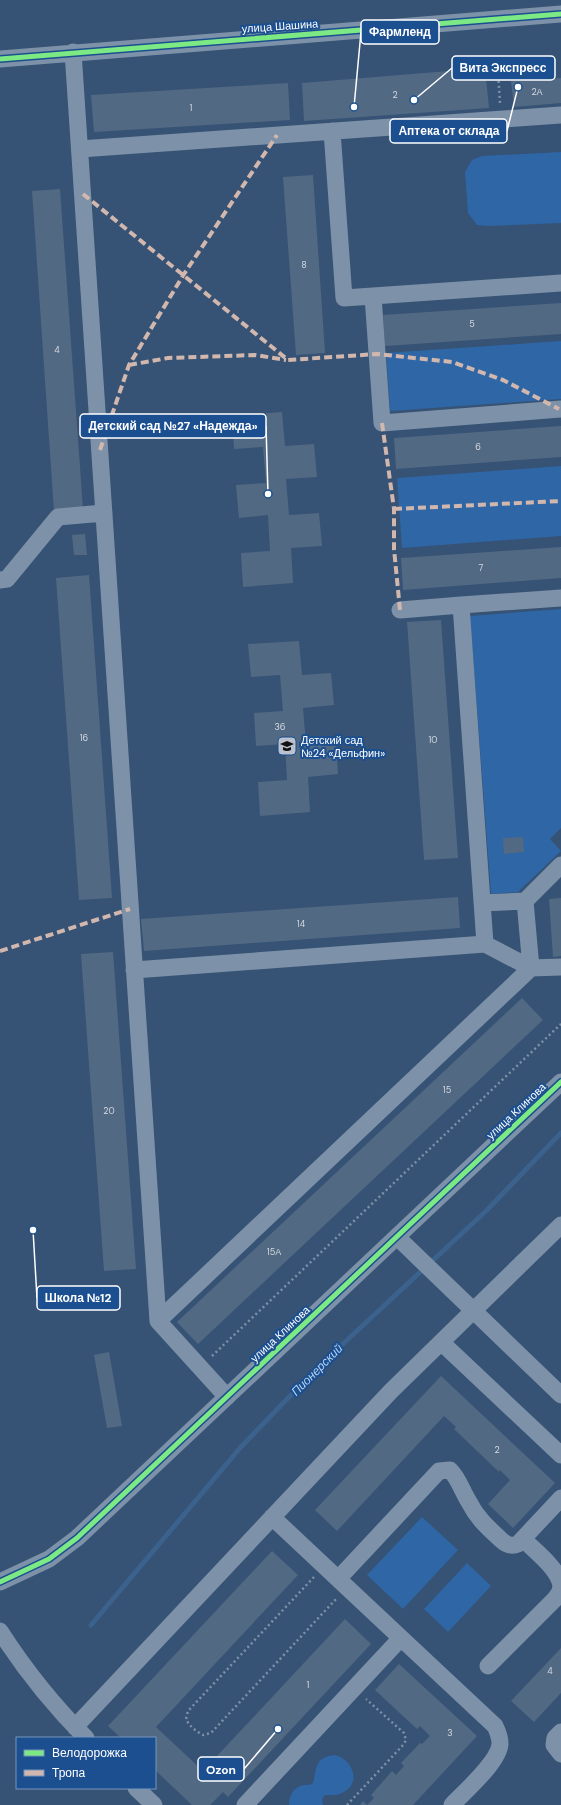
<svg xmlns="http://www.w3.org/2000/svg" width="561" height="1805" viewBox="0 0 561 1805" font-family="'DM Sans',sans-serif">
  <rect width="100%" height="100%" fill="#365274"/>
  <path fill="#2f66a5" d="M 561,152 L 561,223 L 489,226 L 477,225 L 468,213 L 465,172 L 472,160 L 482,156 Z
    M 561,341 L 561,399 L 390,411 L 386,353 Z
    M 561,466 L 561,536 L 402,548 L 397,478 Z
    M 561,609 L 561,828 L 550,839 L 561,851 L 518,892 L 491,894 L 470,616 Z
    M 422,1517 L 458,1550 L 403,1609 L 367,1575 Z
    M 467,1563 L 491,1586 L 448,1632 L 424,1609 Z
    M 335,1755 C 352,1759 362,1782 344,1792 C 338,1796 332,1795 325,1795 L 322,1799 L 323,1805 L 289,1805 C 289,1796 293,1787 304,1785 C 308,1784 309,1786 313,1783 C 317,1767 315,1757 335,1755 Z"/>
  <g fill="none" stroke-linecap="round" stroke-linejoin="round">
    <path stroke="#3b618d" stroke-width="5" d="M 91,1625 L 240,1448 L 317,1368 L 486,1211 L 561,1133"/>
  </g>
  <path fill="#526984" d="M 485,68 L 489,108 L 304,121 L 302,83 Z
    M 561,78 L 561,103 L 514,107 L 511,81 Z
    M 288,83 L 290,120 L 94,132 L 91,95 Z
    M 313,175 L 325,353 L 296,355 L 283,177 Z
    M 60,189 L 83,509 L 54,511 L 32,191 Z
    M 561,303 L 561,334 L 385,346 L 383,315 Z
    M 282,412 L 285,446 L 314,444 L 317,477 L 286,479 L 289,515 L 319,513 L 322,546 L 291,548 L 293,583 L 243,587 L 241,553 L 270,551 L 268,515 L 239,518 L 236,485 L 266,483 L 263,447 L 234,449 L 232,416 Z
    M 561,426 L 561,457 L 396,469 L 394,438 Z
    M 85,534 L 87,555 L 74,555 L 72,535 Z
    M 561,547 L 561,578 L 403,590 L 401,558 Z
    M 89,575 L 112,898 L 79,900 L 56,578 Z
    M 441,620 L 458,858 L 424,860 L 407,622 Z
    M 299,641 L 302,675 L 331,673 L 334,705 L 303,708 L 306,744 L 336,742 L 338,774 L 308,777 L 310,812 L 260,816 L 258,782 L 287,780 L 285,744 L 256,746 L 254,713 L 283,711 L 280,675 L 251,677 L 248,644 Z
    M 523,837 L 524,852 L 504,854 L 503,838 Z
    M 458,897 L 460,928 L 144,951 L 141,919 Z
    M 561,898 L 561,956 L 553,957 L 549,899 Z
    M 113,952 L 136,1269 L 104,1271 L 81,954 Z
    M 522,998 L 543,1020 L 198,1344 L 177,1322 Z
    M 109,1352 L 122,1426 L 107,1428 L 94,1355 Z
    M 441,1376 L 555,1483 L 513,1528 L 488,1504 L 510,1480 L 500,1470 L 499,1472 L 454,1429 L 456,1427 L 444,1416 L 337,1531 L 315,1510 Z
    M 272,1551 L 298,1575 L 156,1727 L 203,1771 L 345,1619 L 371,1644 L 228,1797 L 223,1792 L 210,1805 L 192,1805 L 155,1770 L 155,1738 L 121,1738 L 108,1726 Z
    M 561,1648 L 561,1693 L 534,1722 L 511,1701 Z
    M 399,1664 L 477,1736 L 413,1805 L 360,1805 L 363,1801 L 367,1805 L 374,1798 L 371,1795 L 392,1771 L 396,1775 L 404,1766 L 401,1763 L 420,1743 L 422,1744 L 430,1736 L 420,1726 L 417,1729 L 375,1690 Z"/>
  <g fill="none" stroke-linecap="round" stroke-linejoin="round">
    <path stroke="#7d92a8" stroke-width="2.5" stroke-dasharray="2 3" stroke-linecap="butt" d="M 497,56 L 500,103
      M 212,1356 L 561,1024
      M 314,1577 L 188,1711 L 186,1719 C 189,1726 197,1732 203,1735 L 211,1733 L 337,1598
      M 347,1805 L 404,1744 L 406,1740 L 404,1733 L 366,1699"/>
    <path stroke="#7d92a8" stroke-width="17" d="M 73,52 L 158,1321 L 227,1397
      M 0,59 L 561,14
      M 332,131 L 344,298 L 561,283
      M 80,149 L 561,115
      M 373,296 L 382,423 L 561,409
      M 0,580 L 7,579 L 58,517 L 104,513
      M 461,605 L 561,598
      M 400,610 L 461,605 L 485,944
      M 525,901 L 531,968 L 561,967
      M 482,903 L 525,901 L 561,865
      M 134,970 L 485,944 L 531,968 L 158,1321
      M 397,1237 L 561,1395
      M 441,1342 L 561,1455
      M 272,1517 L 401,1638
      M 523,1539 C 535,1551 559,1569 561,1586
      M 338,1579 L 439,1471 L 450,1470 C 459,1479 462,1491 469,1502 C 476,1516 485,1525 497,1536 C 503,1542 509,1548 518,1544 L 561,1498
      M 0,1582 L 49,1559 L 77,1538 L 561,1082
      M 0,1631 C 25,1670 53,1705 86,1738
      M 488,1666 L 555,1599 L 560,1592 L 561,1586
      M 75,1727 L 391,1391 L 561,1225
      M 561,1732 L 555,1738 L 554,1745 L 561,1754
      M 136,1788 L 154,1805
      M 245,1805 L 401,1638 L 495,1726 C 498,1732 500,1737 500,1744 C 499,1762 464,1792 452,1805"/>
    <path stroke="#d1b7ad" stroke-width="4" stroke-dasharray="8 4" stroke-linecap="butt" d="M 83,194 L 288,360 L 377,354 L 452,362 L 503,380 L 559,409
      M 129,365 L 168,358 L 255,355 L 286,360
      M 382,423 L 394,509 L 394,549 L 400,610
      M 100,450 L 129,365 L 184,274 L 277,135
      M 394,509 L 561,501
      M 0,951 L 130,909"/>
    <defs>
      <path id="cycleway" d="M 0,59 L 561,14
        M 0,1582 L 49,1559 L 77,1538 L 561,1082"/>
    </defs>
    <use href="#cycleway" stroke="#1b4f8f" stroke-width="8"/>
    <use href="#cycleway" stroke="#7ce984" stroke-width="5"/>
  </g>
  <defs>
    <symbol id="school-square" viewBox="-11 -11 22 22"><rect x="-9" y="-9" width="18" height="18" rx="4" fill="#b9c2ce" stroke="#1b4f8f"/><path d="M0-5L7-2L0 1L-7-2ZM-4 1L0 2.5L4 1V4Q0 6-4 4Z" fill="#111"/></symbol>
  </defs>
  <g fill-rule="evenodd">
    <use href="#school-square" x="276" y="735" width="22" height="22"/>
  </g>
  <g text-anchor="middle" dominant-baseline="central" stroke-width="4" stroke-linejoin="round" paint-order="stroke">
    <g font-size="9" fill="#d4dae0">
      <text x="537" y="92">2А</text>
      <text x="395" y="95">2</text>
      <text x="191" y="108">1</text>
      <text x="304" y="265">8</text>
      <text x="472" y="324">5</text>
      <text x="57" y="350">4</text>
      <text x="478" y="447">6</text>
      <text x="481" y="568">7</text>
      <text x="280" y="727">36</text>
      <text x="84" y="738">16</text>
      <text x="433" y="740">10</text>
      <text x="301" y="924">14</text>
      <text x="447" y="1090">15</text>
      <text x="109" y="1111">20</text>
      <text x="274" y="1252">15А</text>
      <text x="497" y="1450">2</text>
      <text x="550" y="1671">4</text>
      <text x="308" y="1685">1</text>
      <text x="450" y="1733">3</text>
    </g>
    <g font-size="11" fill="#fff" stroke="#1b4f8f">
      <text transform="translate(280 26) rotate(-4)">улица Шашина</text>
      <text transform="translate(516 1111) rotate(-43)">улица Клинова</text>
      <text transform="translate(280 1334) rotate(-43)">улица Клинова</text>
    </g>
    <g font-size="11" fill="#fff" stroke="#1b4f8f" text-anchor="start">
      <text x="301" y="740">Детский сад<tspan x="301" dy="13">№24 «Дельфин»</tspan></text>
    </g>
    <g font-size="12" font-style="italic" fill="#b5d3f5" stroke="#1b4f8f">
      <text transform="translate(317 1370) rotate(-45)">Пионерский</text>
    </g>
  </g>
  <path fill="none" stroke="#fff" stroke-width="1.5" d="M354 107L361 32M414 100L452 68M518 87L507 131M268 494L266 426M33 1230L37 1298M278 1729L244 1769"/>
  <g fill="#fff" stroke="#1b4f8f" stroke-width="1.5">
    <circle cx="354" cy="107" r="4"/>
    <circle cx="414" cy="100" r="4"/>
    <circle cx="518" cy="87" r="4"/>
    <circle cx="268" cy="494" r="4"/>
    <circle cx="33" cy="1230" r="4"/>
    <circle cx="278" cy="1729" r="4"/>
  </g>
  <g fill="#1b4f8f" stroke="#fff" stroke-width="1.5">
    <rect x="361" y="20" width="78" height="24" rx="4"/>
    <rect x="452" y="56" width="103" height="24" rx="4"/>
    <rect x="390" y="119" width="117" height="24" rx="4"/>
    <rect x="80" y="414" width="186" height="24" rx="4"/>
    <rect x="37" y="1286" width="83" height="24" rx="4"/>
    <rect x="198" y="1757" width="46" height="24" rx="4"/>
  </g>
  <g font-size="12" text-anchor="middle" font-weight="bold" fill="#fff">
    <text x="400" y="36">Фармленд</text>
    <text x="503" y="72">Вита Экспресс</text>
    <text x="449" y="135">Аптека от склада</text>
    <text x="173" y="430">Детский сад №27 «Надежда»</text>
    <text x="78" y="1302">Школа №12</text>
    <text x="221" y="1774">Ozon</text>
  </g>
  <rect x="16" y="1737" width="140" height="52" fill="#1b4f8f" stroke="#7695bc"/>
  <rect x="24" y="1750" width="20" height="6" fill="#7ce984" stroke="#7695bc"/>
  <text x="52" y="1757" font-size="12" fill="#ffffff">Велодорожка</text>
  <rect x="24" y="1770" width="20" height="6" fill="#d1b7ad" stroke="#7695bc"/>
  <text x="52" y="1777" font-size="12" fill="#ffffff">Тропа</text>
</svg>
